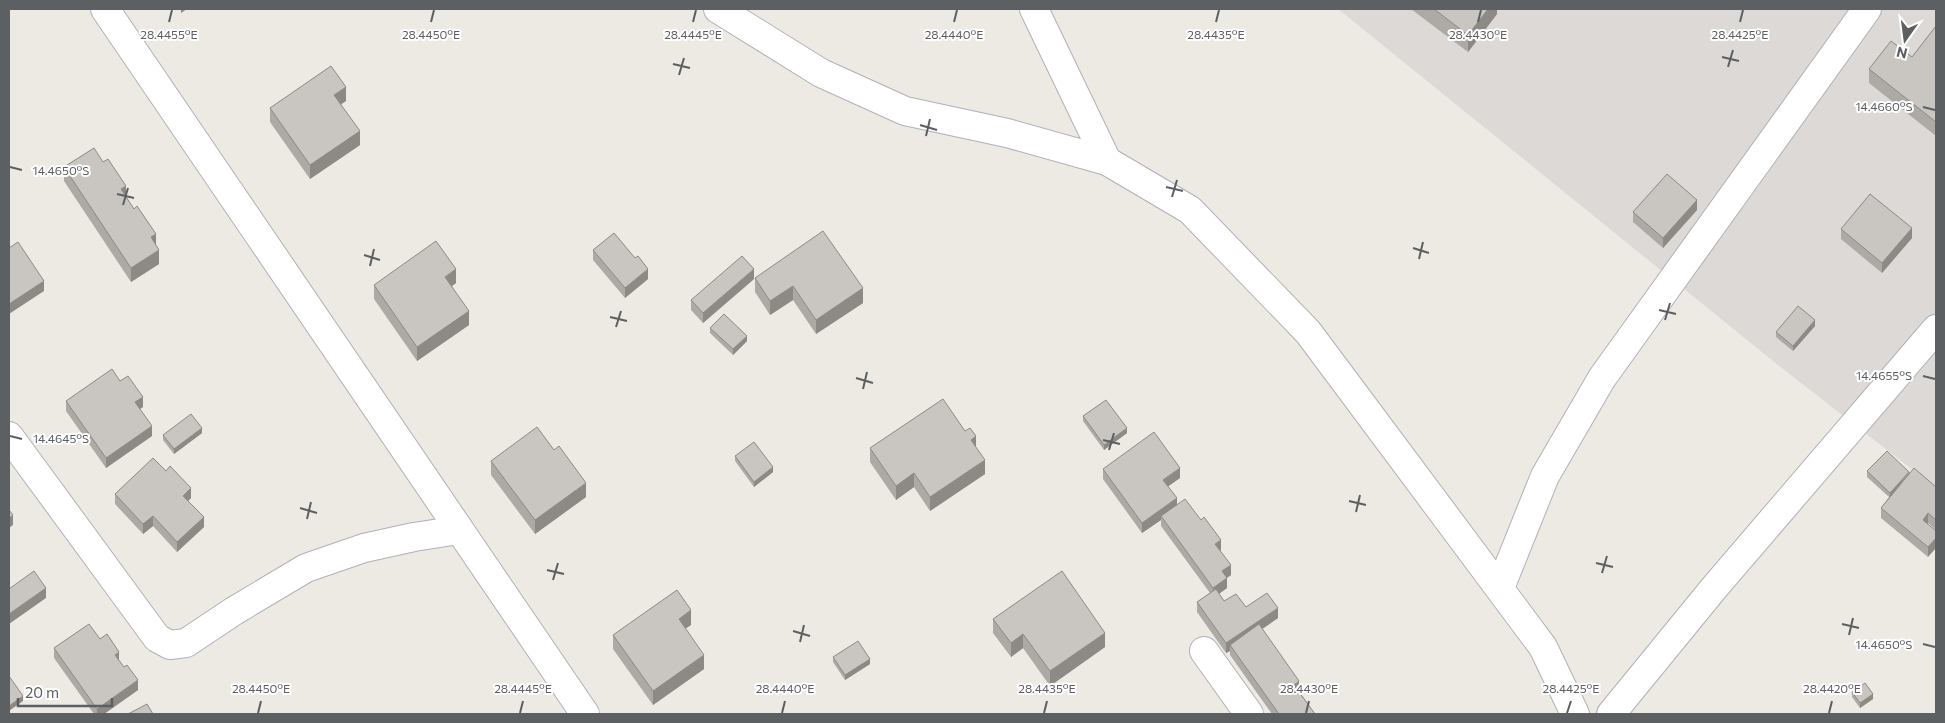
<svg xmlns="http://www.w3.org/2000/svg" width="1945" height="723" viewBox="0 0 1945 723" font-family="Commissioner,sans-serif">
  <rect width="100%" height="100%" fill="#edeae4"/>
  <path fill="#dcd9d6" d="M 1338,9 L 1936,9 L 1936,488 L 1778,365 Z"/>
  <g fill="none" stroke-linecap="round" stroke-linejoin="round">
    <defs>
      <path id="minor" d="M 105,9 L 585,714
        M 718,9 L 821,73 L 905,111 L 1007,133 L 1107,161 L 1190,210 L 1308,332 L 1543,647 L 1575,714
        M 1034,9 L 1107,161
        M 9,436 L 157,638 L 170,645 L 186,643 L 234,611 L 306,568 L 364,548 L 414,537 L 459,530
        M 1500,588 L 1545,476 L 1602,378 L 1867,9
        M 1204,651 L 1249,714
        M 1611,714 L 1714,588 L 1936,329"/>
    </defs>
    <use href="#minor" stroke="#afb2b5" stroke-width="30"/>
    <use href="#minor" stroke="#fff" stroke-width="28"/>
  </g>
  <path fill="#ada9a5" d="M 1411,9 L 1497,9 L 1497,14 L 1468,52 Z
    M 1936,26 L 1936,136 L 1869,83 L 1869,69 L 1912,57 Z
    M 346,101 L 341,104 L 360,145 L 310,179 L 270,122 L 270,108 Z
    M 64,167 L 126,197 L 156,246 L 159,264 L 131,282 L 64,181 Z
    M 1697,210 L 1663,248 L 1633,222 L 1633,212 Z
    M 1841,229 L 1912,238 L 1882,273 L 1841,239 Z
    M 593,250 L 648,279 L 625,298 L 593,260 Z
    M 755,278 L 863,288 L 863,303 L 816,334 L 793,300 L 770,315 L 755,292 Z
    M 754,279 L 703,323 L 691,310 L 691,300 Z
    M 456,283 L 452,286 L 469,325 L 417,361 L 374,299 L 374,285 Z
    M 1815,326 L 1793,351 L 1776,337 L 1776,332 Z
    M 710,328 L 747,341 L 733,355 L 710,333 Z
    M 120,381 L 143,407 L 140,409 L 152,436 L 106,468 L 66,411 L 66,401 Z
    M 1083,416 L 1127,433 L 1104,450 L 1083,421 Z
    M 202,433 L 174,454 L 163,440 L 163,435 Z
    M 870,448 L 976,448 L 985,474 L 930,511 L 914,487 L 896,500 L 870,462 Z
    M 735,456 L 773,472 L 754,487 L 735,461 Z
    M 491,461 L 586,497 L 535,534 L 491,475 Z
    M 1103,469 L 1180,478 L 1168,486 L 1177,504 L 1221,550 L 1220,551 L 1231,575 L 1227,578 L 1227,588 L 1219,594 L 1224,601 L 1246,607 L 1278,618 L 1262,629 L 1299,691 L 1315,714 L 1272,714 L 1230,655 L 1230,651 L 1226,653 L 1197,612 L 1197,602 L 1210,593 L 1161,526 L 1161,520 L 1142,533 L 1103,479 Z
    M 1867,471 L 1909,472 L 1936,487 L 1936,530 L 1928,523 L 1927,524 L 1936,531 L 1928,557 L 1881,518 L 1881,508 L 1889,497 L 1867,477 Z
    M 115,494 L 191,498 L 188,501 L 204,527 L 177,552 L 153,526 L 143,534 L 115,504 Z
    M 993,619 L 1105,647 L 1050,686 L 1023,648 L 1011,657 L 993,633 Z
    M 691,625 L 685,629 L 704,669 L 653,705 L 613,649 L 613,635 Z
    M 100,639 L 119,661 L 138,690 L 104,714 L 94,714 L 54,658 L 54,648 Z
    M 833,657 L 870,664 L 845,680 L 833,662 Z
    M 1852,692 L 1873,699 L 1860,708 L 1852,697 Z"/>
  <path fill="#8d8a86" d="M 181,9 L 187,9 L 181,13 Z
    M 1488,9 L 1497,9 L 1497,14 L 1468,52 L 1468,35 Z
    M 346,87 L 346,101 L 334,109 L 334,95 Z
    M 360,131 L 360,145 L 310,179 L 310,165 Z
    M 126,186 L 126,200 L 121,189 Z
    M 1697,200 L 1697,210 L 1663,248 L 1663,238 Z
    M 1912,228 L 1912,238 L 1882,273 L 1882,263 Z
    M 156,234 L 156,248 L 151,237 Z
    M 159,250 L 159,264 L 131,282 L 131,268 Z
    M 456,269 L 456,283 L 445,291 L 445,277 Z
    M 648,269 L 648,279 L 625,298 L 625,288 Z
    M 754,269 L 754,279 L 703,323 L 703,313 Z
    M 44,281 L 44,291 L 9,314 L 9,304 Z
    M 793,286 L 793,300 L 770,315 L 770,301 Z
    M 863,288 L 863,303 L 816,334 L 816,320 Z
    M 469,311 L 469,325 L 417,361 L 417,347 Z
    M 1815,320 L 1815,326 L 1793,351 L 1793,346 Z
    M 747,336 L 747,341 L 733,355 L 733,349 Z
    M 143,397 L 143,407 L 135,412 L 135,402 Z
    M 152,426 L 152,436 L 106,468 L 106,458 Z
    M 202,428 L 202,433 L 174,454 L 174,449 Z
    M 1127,428 L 1127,433 L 1104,450 L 1104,445 Z
    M 976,436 L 976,450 L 971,440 Z
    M 985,460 L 985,474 L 930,511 L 930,497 Z
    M 773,467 L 773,472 L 754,487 L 754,482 Z
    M 1180,468 L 1180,478 L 1163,490 L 1163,480 Z
    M 1909,472 L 1890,498 L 1890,493 Z
    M 914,473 L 914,487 L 896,500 L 896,486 Z
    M 586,483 L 586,497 L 535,534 L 535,520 Z
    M 191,488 L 191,498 L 183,506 L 183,496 Z
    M 1177,498 L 1177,508 L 1161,516 L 1161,520 L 1142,533 L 1142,523 Z
    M 1928,513 L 1928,523 L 1923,530 L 1923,520 Z
    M 13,515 L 13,525 L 9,528 L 9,518 Z
    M 153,516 L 153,526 L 143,534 L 143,524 Z
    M 204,517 L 204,527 L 177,552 L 177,542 Z
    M 1936,538 L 1936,548 L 1928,557 L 1928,547 Z
    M 1221,540 L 1221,550 L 1215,554 L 1215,544 Z
    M 1231,565 L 1231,575 L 1222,581 L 1222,571 Z
    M 1227,578 L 1227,588 L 1213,598 L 1213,588 Z
    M 46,588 L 46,598 L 9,624 L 9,614 Z
    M 1278,608 L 1278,618 L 1233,649 L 1230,645 L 1230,651 L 1226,653 L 1226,643 Z
    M 691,610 L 691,625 L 679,633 L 679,619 Z
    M 1105,633 L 1105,647 L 1050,686 L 1050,671 Z
    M 1023,634 L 1023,648 L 1011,657 L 1011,643 Z
    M 119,652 L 119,662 L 115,655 Z
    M 704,655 L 704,669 L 653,705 L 653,691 Z
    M 870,659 L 870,664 L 845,680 L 845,675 Z
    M 138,680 L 138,690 L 104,714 L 97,714 L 97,709 Z
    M 1299,681 L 1299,691 L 1294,695 L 1294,685 Z
    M 1873,694 L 1873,699 L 1860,708 L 1860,703 Z
    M 23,696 L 23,701 L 9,711 L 9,706 Z"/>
  <path fill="#c9c5c0" stroke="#8d8a86" d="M 1434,9 L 1488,9 L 1468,35 Z
    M 1936,26 L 1936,122 L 1869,69 L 1891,41 L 1912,57 Z
    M 331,66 L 346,87 L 334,95 L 360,131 L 310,165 L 270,108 Z
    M 94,148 L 103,162 L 108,159 L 126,186 L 121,189 L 134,209 L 137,206 L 156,234 L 151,237 L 159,250 L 131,268 L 64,167 Z
    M 1667,174 L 1697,200 L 1663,238 L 1633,212 Z
    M 1870,194 L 1912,228 L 1882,263 L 1841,229 Z
    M 823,231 L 863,288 L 816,320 L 793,286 L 770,301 L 755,278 Z
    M 614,233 L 635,258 L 638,256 L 648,269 L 625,288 L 593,250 Z
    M 436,241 L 456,269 L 445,277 L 469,311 L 417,347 L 374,285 Z
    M 18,242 L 44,281 L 9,304 L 9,248 Z
    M 742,256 L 754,269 L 703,313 L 691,300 Z
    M 1798,306 L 1815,320 L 1793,346 L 1776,332 Z
    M 724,314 L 747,336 L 733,349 L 710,328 Z
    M 112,369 L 120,381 L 128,376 L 143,397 L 135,402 L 152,426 L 106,458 L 66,401 Z
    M 943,399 L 965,431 L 970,428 L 976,436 L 971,440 L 985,460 L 930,497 L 914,473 L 896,486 L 870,448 Z
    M 1106,400 L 1127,428 L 1104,445 L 1083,416 Z
    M 191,414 L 202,428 L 174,449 L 163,435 Z
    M 537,427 L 554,450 L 559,446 L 586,483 L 535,520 L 491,461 Z
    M 1154,432 L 1180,468 L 1163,480 L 1177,498 L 1142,523 L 1103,469 Z
    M 754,442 L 773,467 L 754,482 L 735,456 Z
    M 1887,451 L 1909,472 L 1890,493 L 1867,471 Z
    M 153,458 L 166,471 L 170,466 L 191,488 L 183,496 L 204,517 L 177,542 L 153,516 L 143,524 L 115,494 Z
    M 1914,468 L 1936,487 L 1936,520 L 1928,513 L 1923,520 L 1936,531 L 1936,538 L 1928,547 L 1881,508 Z
    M 1185,499 L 1201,520 L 1204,517 L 1221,540 L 1215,544 L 1231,565 L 1222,571 L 1227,578 L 1213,588 L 1161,516 Z
    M 9,510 L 13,515 L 9,518 Z
    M 34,571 L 46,588 L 9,614 L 9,589 Z
    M 1062,571 L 1105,633 L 1050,671 L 1023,634 L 1011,643 L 993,619 Z
    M 1216,589 L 1224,601 L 1236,594 L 1246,607 L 1267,593 L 1278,608 L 1226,643 L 1197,602 Z
    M 677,590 L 691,610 L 679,619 L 704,655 L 653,691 L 613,635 Z
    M 89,624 L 100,639 L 107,634 L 119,652 L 115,655 L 124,667 L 127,665 L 138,680 L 97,709 L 54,648 Z
    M 1259,624 L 1299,681 L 1294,685 L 1315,714 L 1279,714 L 1230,645 Z
    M 858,641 L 870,659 L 845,675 L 833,657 Z
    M 9,676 L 23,696 L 9,706 Z
    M 1865,683 L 1873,694 L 1860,703 L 1852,692 Z
    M 147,704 L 153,714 L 128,714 Z"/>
  <path fill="none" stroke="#5c6063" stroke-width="2" d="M 169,22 L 172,10M 431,22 L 434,10M 693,22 L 696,10M 954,22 L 957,10M 1216,22 L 1219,10M 1478,22 L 1481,10M 1740,22 L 1743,10M 1722,57 L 1739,61M 673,64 L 690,68M 1728,67 L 1733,50M 679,75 L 684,58M 1923,107 L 1935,110M 920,125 L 937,130M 926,136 L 930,119M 10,167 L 22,170M 1166,187 L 1183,191M 117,194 L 134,198M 1172,197 L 1177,180M 123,205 L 128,188M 1413,248 L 1429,253M 364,255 L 380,260M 1419,259 L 1423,242M 370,266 L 374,249M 1659,310 L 1676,314M 610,317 L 627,321M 1665,320 L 1670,303M 616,327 L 621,311M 1923,376 L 1935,379M 856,378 L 873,383M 863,389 L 867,372M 10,436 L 22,439M 1103,440 L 1120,444M 1109,450 L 1114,433M 1349,501 L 1366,505M 300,508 L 317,513M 1356,512 L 1360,495M 307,519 L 311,502M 1596,563 L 1613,567M 547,570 L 564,574M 1602,573 L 1607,556M 553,580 L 558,563M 1842,624 L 1859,628M 793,631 L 810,636M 1849,635 L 1853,618M 800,642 L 804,625M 1923,644 L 1935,647M 258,713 L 261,701M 520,713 L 523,701M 782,713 L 785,701M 1044,713 L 1047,701M 1306,713 L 1309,701M 1567,713 L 1571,701M 1829,713 L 1832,701"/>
  <g font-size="12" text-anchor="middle" fill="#5c6063" stroke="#fff" stroke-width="4" stroke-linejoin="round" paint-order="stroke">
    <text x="169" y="39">28.4455°E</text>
    <text x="431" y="39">28.4450°E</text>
    <text x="693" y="39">28.4445°E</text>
    <text x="954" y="39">28.4440°E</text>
    <text x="1216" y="39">28.4435°E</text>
    <text x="1478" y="39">28.4430°E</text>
    <text x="1740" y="39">28.4425°E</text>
    <text x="1884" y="111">14.4660°S</text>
    <text x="61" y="175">14.4650°S</text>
    <text x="1884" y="380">14.4655°S</text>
    <text x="61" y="443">14.4645°S</text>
    <text x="1884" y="649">14.4650°S</text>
    <text x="261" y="693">28.4450°E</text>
    <text x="523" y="693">28.4445°E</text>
    <text x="785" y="693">28.4440°E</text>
    <text x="1047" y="693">28.4435°E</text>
    <text x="1309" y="693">28.4430°E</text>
    <text x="1571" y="693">28.4425°E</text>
    <text x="1832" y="693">28.4420°E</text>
  </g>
  <rect width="1945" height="723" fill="none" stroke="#5c6063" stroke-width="20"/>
  <g transform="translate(1905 40) rotate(194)" stroke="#ffffff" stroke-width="4" paint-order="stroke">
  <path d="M0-4L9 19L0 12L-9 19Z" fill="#5c6063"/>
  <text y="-8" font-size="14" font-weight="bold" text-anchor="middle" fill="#5c6063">N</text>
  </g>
  <path d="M18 698v8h94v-8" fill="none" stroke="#5c6063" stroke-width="2.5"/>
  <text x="25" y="698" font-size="15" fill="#5c6063" stroke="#ffffff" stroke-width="4" paint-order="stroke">20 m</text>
</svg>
